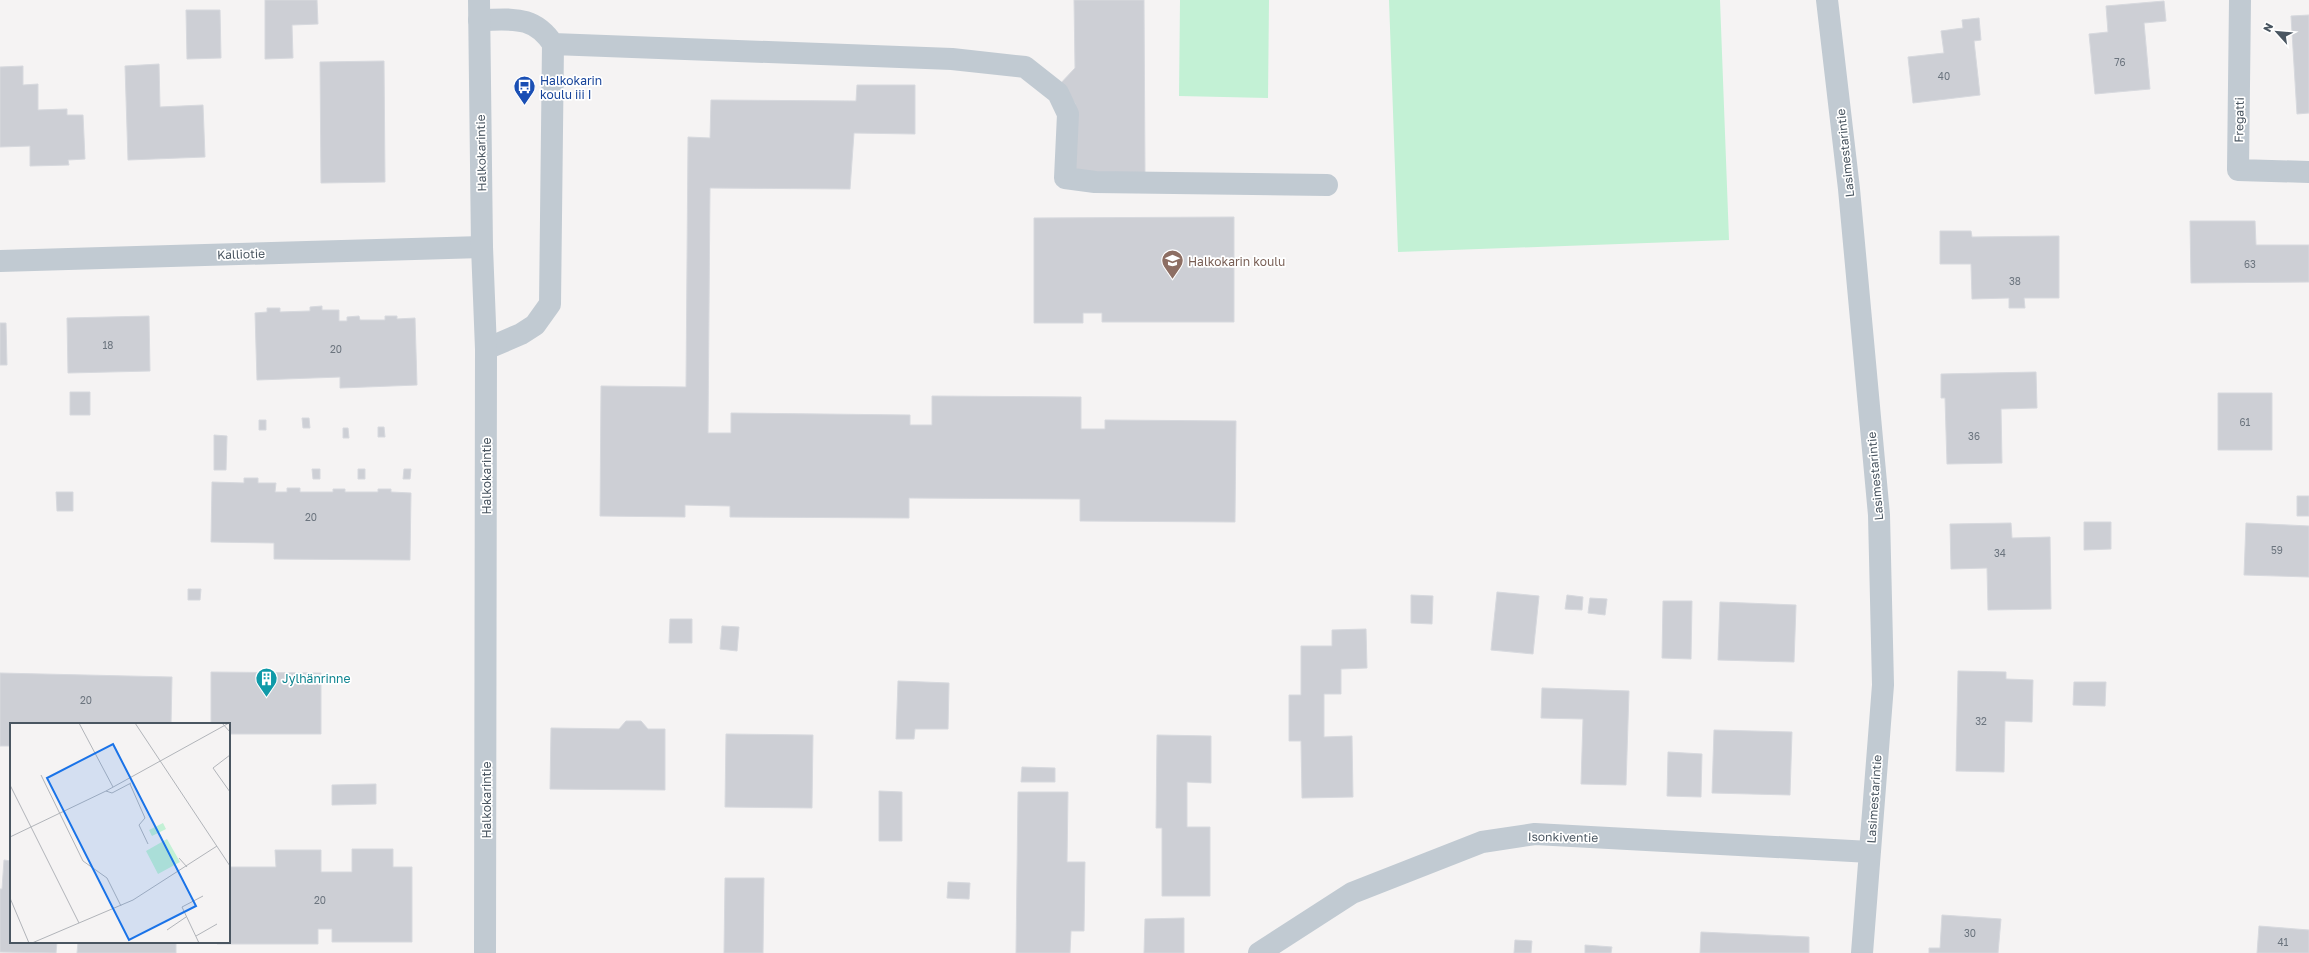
<svg xmlns="http://www.w3.org/2000/svg" width="2309" height="953" viewBox="0 0 2309 953" font-family="'Golos Text',sans-serif">
  <rect width="100%" height="100%" fill="#f5f3f3"/>
  <path fill="#c3f1d5" d="M 1180,0 L 1269,0 L 1268,98 L 1179,96 Z
    M 1389,0 L 1720,0 L 1729,240 L 1398,252 Z"/>
  <path fill="#cdcfd5" stroke="#d7d9de" d="M 265,0 L 317,0 L 318,24 L 292,25 L 293,58 L 265,59 Z
    M 1074,0 L 1144,0 L 1145,173 L 1075,174 L 1075,103 L 1059,85 L 1075,68 Z
    M 2164,1 L 2166,21 L 2144,23 L 2150,89 L 2095,94 L 2089,34 L 2108,32 L 2106,6 Z
    M 186,10 L 220,10 L 221,58 L 187,59 Z
    M 2309,15 L 2309,113 L 2297,114 L 2291,16 Z
    M 1979,18 L 1981,40 L 1974,41 L 1980,95 L 1913,103 L 1908,57 L 1944,53 L 1941,31 L 1963,28 L 1962,20 Z
    M 384,61 L 385,182 L 321,183 L 320,62 Z
    M 159,64 L 160,107 L 203,105 L 205,157 L 128,160 L 125,66 Z
    M 23,66 L 23,85 L 38,84 L 38,110 L 67,109 L 67,115 L 83,115 L 85,159 L 68,160 L 69,165 L 30,166 L 30,146 L 0,147 L 0,67 Z
    M 857,85 L 915,85 L 915,134 L 854,133 L 850,189 L 710,188 L 708,433 L 731,433 L 731,413 L 910,415 L 910,425 L 932,425 L 932,396 L 1081,397 L 1081,429 L 1105,429 L 1105,420 L 1236,421 L 1235,522 L 1080,521 L 1080,499 L 909,498 L 909,518 L 730,517 L 730,506 L 685,505 L 685,517 L 600,516 L 601,386 L 686,387 L 688,137 L 710,138 L 711,100 L 856,101 Z
    M 1234,217 L 1234,322 L 1102,322 L 1102,313 L 1083,313 L 1083,323 L 1034,323 L 1034,218 Z
    M 2190,221 L 2255,221 L 2256,245 L 2309,245 L 2309,282 L 2191,283 Z
    M 1940,231 L 1971,231 L 1972,237 L 2059,236 L 2059,298 L 2024,298 L 2025,308 L 2009,308 L 2009,298 L 1972,299 L 1971,264 L 1940,264 Z
    M 322,306 L 322,310 L 339,310 L 339,321 L 347,321 L 347,317 L 359,316 L 360,320 L 385,320 L 385,316 L 397,316 L 397,319 L 415,318 L 417,385 L 340,388 L 340,377 L 257,380 L 255,313 L 267,312 L 267,308 L 280,308 L 280,312 L 310,311 L 310,307 Z
    M 149,316 L 150,371 L 68,373 L 67,318 Z
    M 0,323 L 6,323 L 7,365 L 0,365 Z
    M 2036,372 L 2037,408 L 2001,409 L 2002,463 L 1947,464 L 1945,398 L 1941,398 L 1941,374 Z
    M 70,392 L 90,392 L 90,415 L 70,415 Z
    M 2218,393 L 2272,393 L 2272,450 L 2218,450 Z
    M 302,418 L 309,418 L 310,428 L 303,428 Z
    M 259,420 L 266,420 L 266,430 L 259,430 Z
    M 378,427 L 384,427 L 385,437 L 378,437 Z
    M 343,428 L 348,428 L 349,438 L 343,438 Z
    M 214,435 L 227,436 L 226,470 L 214,470 Z
    M 312,469 L 320,469 L 320,479 L 313,479 Z
    M 358,469 L 365,469 L 365,479 L 358,479 Z
    M 404,469 L 411,469 L 410,479 L 403,479 Z
    M 244,478 L 258,478 L 258,483 L 276,483 L 275,492 L 287,492 L 287,488 L 300,488 L 300,492 L 333,492 L 333,489 L 345,489 L 345,492 L 378,492 L 378,489 L 391,489 L 391,492 L 411,493 L 410,560 L 274,559 L 274,543 L 211,542 L 212,482 L 244,483 Z
    M 56,492 L 73,492 L 73,511 L 57,511 Z
    M 2297,496 L 2309,496 L 2309,516 L 2297,516 Z
    M 2084,522 L 2111,522 L 2111,549 L 2084,550 Z
    M 2011,523 L 2012,538 L 2050,537 L 2051,609 L 1988,610 L 1987,568 L 1951,569 L 1950,524 Z
    M 2246,523 L 2309,526 L 2309,577 L 2244,575 Z
    M 188,589 L 201,589 L 200,600 L 188,600 Z
    M 1497,592 L 1539,596 L 1533,654 L 1491,650 Z
    M 1411,595 L 1433,596 L 1432,624 L 1411,623 Z
    M 1567,595 L 1583,597 L 1582,610 L 1565,609 Z
    M 1590,598 L 1607,599 L 1605,615 L 1588,613 Z
    M 1663,601 L 1692,601 L 1691,659 L 1662,658 Z
    M 1720,602 L 1796,605 L 1794,662 L 1718,660 Z
    M 670,619 L 692,619 L 692,643 L 669,643 Z
    M 722,626 L 739,627 L 737,651 L 720,649 Z
    M 1366,629 L 1367,668 L 1341,669 L 1341,694 L 1324,694 L 1324,737 L 1352,736 L 1353,797 L 1302,798 L 1301,741 L 1289,741 L 1289,695 L 1301,695 L 1301,646 L 1332,646 L 1332,630 Z
    M 1958,671 L 2006,672 L 2006,679 L 2033,680 L 2032,722 L 2005,721 L 2004,772 L 1956,771 Z
    M 211,672 L 321,673 L 321,734 L 229,734 L 229,724 L 211,724 Z
    M 0,673 L 172,677 L 171,724 L 11,724 L 11,746 L 0,746 Z
    M 898,681 L 949,683 L 948,729 L 915,729 L 914,739 L 896,739 Z
    M 2074,682 L 2106,682 L 2105,706 L 2073,705 Z
    M 1542,688 L 1629,691 L 1626,785 L 1581,784 L 1583,719 L 1541,718 Z
    M 626,721 L 641,721 L 648,729 L 665,729 L 665,790 L 550,789 L 551,728 L 619,729 Z
    M 1714,730 L 1792,732 L 1790,795 L 1712,793 Z
    M 726,734 L 813,735 L 812,808 L 725,807 Z
    M 1157,735 L 1211,736 L 1211,783 L 1187,782 L 1187,827 L 1210,827 L 1210,896 L 1162,896 L 1162,828 L 1156,828 Z
    M 1668,752 L 1702,754 L 1701,797 L 1667,796 Z
    M 1022,767 L 1055,768 L 1055,782 L 1021,782 Z
    M 376,784 L 376,804 L 332,805 L 332,785 Z
    M 879,791 L 902,792 L 902,841 L 879,841 Z
    M 1018,792 L 1068,792 L 1067,862 L 1085,862 L 1084,931 L 1071,931 L 1070,953 L 1016,953 Z
    M 352,849 L 393,849 L 393,867 L 412,867 L 412,942 L 332,942 L 332,929 L 318,929 L 318,944 L 217,944 L 217,942 L 229,942 L 229,867 L 276,867 L 275,850 L 321,850 L 321,872 L 352,872 Z
    M 4,860 L 11,861 L 11,942 L 57,942 L 56,953 L 0,952 L 0,889 L 2,889 Z
    M 725,878 L 764,878 L 763,953 L 724,953 Z
    M 948,882 L 970,883 L 969,899 L 947,898 Z
    M 1942,915 L 2001,919 L 1998,953 L 1929,953 L 1929,948 L 1940,948 Z
    M 1184,918 L 1184,953 L 1144,953 L 1145,919 Z
    M 2259,926 L 2309,930 L 2309,953 L 2257,953 Z
    M 1701,932 L 1809,937 L 1809,953 L 1700,953 Z
    M 1515,940 L 1532,941 L 1531,953 L 1514,953 Z
    M 78,942 L 176,942 L 176,953 L 77,953 Z
    M 1585,945 L 1612,947 L 1611,953 L 1585,953 Z"/>
  <g fill="none" stroke-linecap="round" stroke-linejoin="round">
    <path stroke="#c1cad2" stroke-width="22" d="M 479,20 C 511,20 533,14 553,44 L 550,304 L 535,325 L 521,334 L 486,349
      M 553,44 L 952,59 L 1025,67 L 1058,93 L 1068,114 L 1065,178 L 1095,182 L 1327,185"/>
    <path stroke="#c1cad2" stroke-width="22" d="M 1827,0 L 1849,189 L 1879,515 L 1883,685 L 1862,953
      M 2240,0 L 2238,170 L 2309,172
      M 0,261 L 482,247
      M 1259,953 L 1352,893 L 1482,842 L 1535,834 L 1870,852"/>
    <path stroke="#c1cad2" stroke-width="22" d="M 479,0 L 482,247 L 486,349 L 485,953"/>
  </g>
  <defs>
    <symbol id="bus-pin" viewBox="-11 -11 22 30"><path d="M0 17L-7.5 6A9.5 9.5 0 1 1 7.5 6Z" fill="#1a4fb4" stroke="#fff"/><path d="M-5-6H5V4H4V6H2V4H-2V6H-4V4H-5ZM-3.5-4V0h7V-4ZM-3.5 1.2v1.5H-2V1.2ZM2 1.2v1.5H3.5V1.2Z" fill="#fff"/></symbol>
    <symbol id="school-pin" viewBox="-11 -11 22 30"><path d="M0 17L-7.5 6A9.5 9.5 0 1 1 7.5 6Z" fill="#8d6e63" stroke="#fff"/><path d="M0-5L7-2L0 1L-7-2ZM-4 1L0 2.5L4 1V4Q0 6-4 4Z" fill="#fff"/></symbol>
    <symbol id="building-pin" viewBox="-11 -11 22 30"><path d="M0 17L-7.5 6A9.5 9.5 0 1 1 7.5 6Z" fill="#0f9aa8" stroke="#fff"/><path d="M-4-6H4V6H1V3H-1V6H-4ZM-2.5-4.3h1.7v1.8h-1.7ZM.8-4.3h1.7v1.8H.8ZM-2.5-1h1.7V.8h-1.7ZM.8-1h1.7V.8H.8Z" fill="#fff"/></symbol>
  </defs>
  <g fill-rule="evenodd">
    <use href="#bus-pin" x="512" y="74" width="25" height="34"/>
    <use href="#school-pin" x="1160" y="248" width="25" height="34"/>
    <use href="#building-pin" x="254" y="666" width="25" height="34"/>
  </g>
  <g text-anchor="middle" dominant-baseline="central" stroke-width="3.5" stroke-linejoin="round" paint-order="stroke">
    <g font-size="10" fill="#6b747e">
      <text x="2120" y="62">76</text>
      <text x="1944" y="76">40</text>
      <text x="2250" y="264">63</text>
      <text x="2015" y="281">38</text>
      <text x="108" y="345">18</text>
      <text x="336" y="349">20</text>
      <text x="2245" y="422">61</text>
      <text x="1974" y="436">36</text>
      <text x="311" y="517">20</text>
      <text x="2277" y="550">59</text>
      <text x="2000" y="553">34</text>
      <text x="86" y="700">20</text>
      <text x="1981" y="721">32</text>
      <text x="320" y="900">20</text>
      <text x="1970" y="933">30</text>
      <text x="2283" y="942">41</text>
    </g>
    <g font-size="12" fill="#164399" stroke="#fff" text-anchor="start">
      <text x="540" y="80">Halkokarin<tspan x="540" dy="14">koulu iii I</tspan></text>
    </g>
    <g font-size="12" fill="#4a5661" stroke="#fff">
      <text transform="translate(2239 120) rotate(-89)">Fregatti</text>
      <text transform="translate(481 153) rotate(-91)">Halkokarintie</text>
      <text transform="translate(1845 153) rotate(-96)">Lasimestarintie</text>
      <text transform="translate(241 254) rotate(-2)">Kalliotie</text>
      <text transform="translate(486 476) rotate(-90)">Halkokarintie</text>
      <text transform="translate(1875 476) rotate(-95)">Lasimestarintie</text>
      <text transform="translate(1874 799) rotate(-86)">Lasimestarintie</text>
      <text transform="translate(486 800) rotate(-90)">Halkokarintie</text>
      <text transform="translate(1563 837) rotate(1)">Isonkiventie</text>
    </g>
    <g font-size="12" fill="#785e54" stroke="#fff" text-anchor="start">
      <text x="1188" y="261">Halkokarin koulu</text>
    </g>
    <g font-size="12" fill="#0d838f" stroke="#fff" text-anchor="start">
      <text x="282" y="678">Jylhänrinne</text>
    </g>
  </g>
  <g transform="translate(10 723)">
    <rect width="220" height="220" fill="#f5f3f3"/>
    <path d="M 153,100 L 156,106 L 142,113 L 139,107 ZM 157,116 L 170,139 L 148,151 L 136,128 Z" fill="#c3f1d5"/>
    <path fill="none" stroke="#b1b4b9" stroke-width="1" d="M 69,0 L 103,64M 125,0 L 220,143M 212,0 L 220,9M 220,32 L 203,45 L 220,69M 31,52 L 73,138 L 97,155 L 111,183M 120,61 L 135,95 L 129,102 L 138,121M 0,62 L 69,200M 96,68 L 102,70 L 121,60M 0,114 L 96,68 L 219,0M 169,135 L 177,144M 0,175 L 19,220M 157,207 L 176,194M 186,213 L 207,201M 22,220 L 123,177 L 207,123M 189,220 L 172,184 L 193,173"/>
    <path fill="#1a73e8" fill-opacity="0.15" stroke="#1a73e8" stroke-width="2" d="M 103,21 L 186,183 L 119,217 L 37,55 Z"/>
    <rect width="220" height="220" fill="none" stroke="#4a5661" stroke-width="2"/>
  </g>
  <g transform="translate(2277 32) rotate(297)" stroke="#ffffff" stroke-width="3" paint-order="stroke">
  <path d="M0-3L7 15L0 10L-7 15Z" fill="#4a5661"/>
  <text y="-6" font-size="11" font-weight="bold" text-anchor="middle" fill="#4a5661">N</text>
  </g>
</svg>
